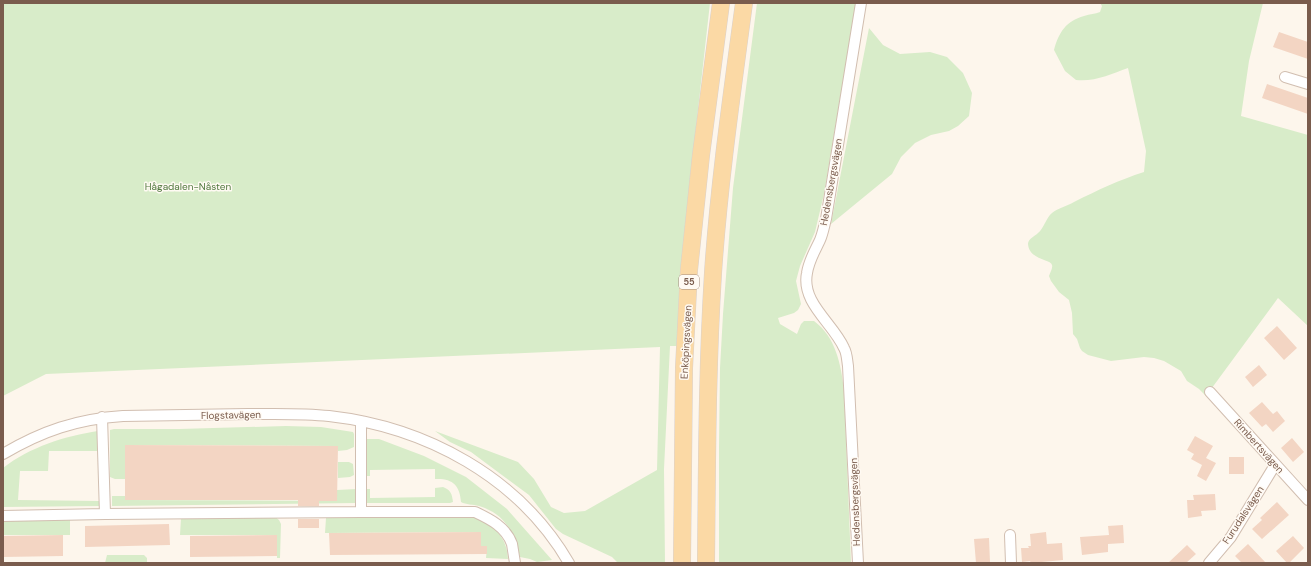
<svg xmlns="http://www.w3.org/2000/svg" width="1311" height="566" viewBox="0 0 1311 566" font-family="'DM Sans',sans-serif">
  <rect width="100%" height="100%" fill="#fdf6ec"/>
  <path fill="#d8ecc9" d="M 3,3 L 710,3 L 691,172 L 677,346 L 670,346 L 664,469 L 665,563 L 618,563 L 612,557 L 563,534 L 556,529 L 529,495 L 471,452 L 450,442 L 435,431 L 518,462 L 534,479 L 551,507 L 564,513 L 585,511 L 657,470 L 660,347 L 46,374 L 3,396 Z
    M 757,3 L 856,3 L 824,194 L 815,232 L 800,266 L 796,281 L 801,304 L 798,310 L 794,313 L 778,318 L 780,324 L 797,334 L 801,324 L 804,321 L 814,321 C 836,337 841,365 844,390 L 851,563 L 719,563 L 719,448 L 720,368 L 723,314 L 733,188 Z
    M 1100,3 L 1263,3 L 1249,61 L 1241,116 L 1308,135 L 1308,326 L 1278,298 L 1206,396 L 1199,389 L 1187,381 L 1181,371 L 1164,361 L 1154,358 L 1144,357 L 1111,361 L 1088,355 L 1082,351 L 1080,348 L 1077,339 L 1073,334 L 1072,313 L 1069,300 L 1059,292 L 1051,281 L 1049,276 C 1050,273 1053,268 1052,265 C 1051,259 1029,260 1028,244 C 1028,239 1035,236 1038,233 C 1044,228 1046,218 1052,213 C 1058,208 1067,206 1074,202 C 1098,190 1119,180 1144,172 L 1146,151 L 1128,68 C 1111,74 1095,82 1076,80 L 1065,71 L 1054,50 C 1059,32 1066,21 1084,16 C 1090,14 1095,14 1100,12 L 1102,6 Z
    M 869,28 L 883,45 L 900,54 L 930,52 L 947,57 L 963,73 L 972,93 L 969,116 L 958,126 L 949,131 L 931,135 L 915,143 L 901,157 L 892,174 L 831,224 Z
    M 286,426 L 321,427 L 353,432 L 354,434 L 354,447 L 347,450 L 338,451 L 337,446 L 125,445 L 125,479 L 115,479 L 110,477 L 110,430 L 114,429 L 179,429 Z
    M 98,431 L 99,448 L 97,451 L 49,451 L 48,471 L 20,471 L 18,500 L 99,501 L 99,506 L 3,507 L 3,468 C 30,447 65,436 98,431 Z
    M 365,439 L 379,439 L 424,456 L 466,477 L 507,509 L 552,560 L 537,562 L 530,559 L 520,557 C 514,532 505,514 479,506 C 473,504 466,505 461,502 C 460,485 452,478 435,479 L 435,469 L 370,470 L 370,476 L 365,476 Z
    M 338,462 L 349,462 L 353,464 L 354,475 L 350,477 L 338,478 Z
    M 443,487 C 451,490 452,494 453,502 L 450,503 L 363,503 L 363,489 L 370,489 L 370,498 L 435,497 L 435,488 Z
    M 357,489 L 356,503 L 112,506 L 112,496 L 125,496 L 125,500 L 337,501 L 337,490 Z
    M 465,515 C 488,520 507,533 508,559 L 486,558 L 487,546 L 481,546 L 481,532 L 325,533 L 326,518 L 328,516 Z
    M 274,516 L 279,520 L 281,524 L 280,558 L 277,558 L 277,535 L 180,535 L 181,518 L 183,517 Z
    M 3,518 L 70,519 L 70,535 L 3,535 Z
    M 107,555 L 144,555 L 147,558 L 147,563 L 105,563 Z"/>
  <path fill="#f3d5c3" d="M 1279,32 L 1308,42 L 1308,59 L 1273,47 Z
    M 1267,84 L 1308,98 L 1308,114 L 1262,98 Z
    M 1277,326 L 1297,348 L 1284,360 L 1264,338 Z
    M 1259,365 L 1267,375 L 1253,387 L 1245,377 Z
    M 1262,402 L 1273,414 L 1277,411 L 1285,421 L 1273,432 L 1266,424 L 1262,427 L 1249,413 Z
    M 1195,436 L 1213,446 L 1206,458 L 1216,463 L 1206,481 L 1197,476 L 1202,465 L 1191,459 L 1194,454 L 1187,450 Z
    M 1292,438 L 1304,452 L 1293,462 L 1281,448 Z
    M 125,445 L 338,446 L 337,501 L 319,501 L 319,506 L 298,506 L 298,500 L 125,500 Z
    M 1229,457 L 1244,457 L 1244,474 L 1229,474 Z
    M 1215,494 L 1216,510 L 1201,511 L 1202,516 L 1188,518 L 1187,500 L 1194,500 L 1193,495 Z
    M 1277,502 L 1289,515 L 1262,539 L 1252,529 L 1262,520 L 1260,518 Z
    M 298,519 L 319,519 L 319,528 L 298,528 Z
    M 169,524 L 170,545 L 85,547 L 85,526 Z
    M 1123,525 L 1124,543 L 1108,544 L 1108,552 L 1082,555 L 1080,537 L 1109,535 L 1108,526 Z
    M 481,532 L 481,546 L 487,546 L 487,554 L 330,555 L 329,533 Z
    M 1046,532 L 1047,544 L 1062,543 L 1063,560 L 1031,563 L 1030,561 L 1022,562 L 1021,548 L 1029,548 L 1028,546 L 1031,546 L 1030,534 Z
    M 63,535 L 63,556 L 3,557 L 3,536 Z
    M 277,535 L 277,556 L 190,557 L 190,536 Z
    M 1293,536 L 1304,548 L 1289,563 L 1287,563 L 1276,551 Z
    M 989,538 L 990,562 L 976,563 L 974,539 Z
    M 1248,544 L 1266,563 L 1242,563 L 1235,556 Z
    M 1187,545 L 1196,554 L 1186,563 L 1168,563 Z"/>
  <g fill="none" stroke-linecap="round" stroke-linejoin="round">
    <defs>
      <path id="street" d="M 1285,77 L 1308,84
        M 1210,392 L 1308,500
        M 3,454 C 42,431 77,419 123,416 C 165,415 206,415 248,414 C 275,414 302,413 329,416 C 426,427 519,477 569,563
        M 361,512 L 475,512 C 490,519 506,527 512,544 C 513,550 514,557 515,563
        M 105,514 L 361,512 L 361,421
        M 3,516 L 105,514 L 102,417
        M 1010,535 L 1011,563
        M 858,563 L 848,366 C 847,360 847,353 844,348 C 833,323 801,303 807,273 C 809,260 815,251 820,240 C 823,233 824,226 826,219 L 861,3
        M 1209,563 L 1231,537 L 1275,465"/>
      <path id="primary" d="M 682,563 L 684,368 L 689,270 L 701,155 L 721,3
        M 706,563 C 707,466 707,370 713,273 C 719,183 732,93 744,3"/>
    </defs>
    <use href="#street" stroke="#d1beb0" stroke-width="12"/>
    <use href="#primary" stroke="#dad1cd" stroke-width="18"/>
    <use href="#street" stroke="#fff" stroke-width="10"/>
    <use href="#primary" stroke="#fbd9a5" stroke-width="17"/>
  </g>
  <g text-anchor="middle" dominant-baseline="central" stroke-width="3" stroke-linejoin="round" paint-order="stroke">
    <rect fill="#fffaf3" stroke="#a28b7f" stroke-width="1" x="679" y="275" width="20" height="14" rx="3"/>
    <g font-size="9" font-weight="bold" fill="#7a5c4d">
      <text x="689" y="282">55</text>
    </g>
    <g font-size="10" fill="#7a5c4d" stroke="#fffaf3">
      <text transform="translate(831 182) rotate(-80)">Hedensbergsvägen</text>
      <text transform="translate(686 342) rotate(-87)">Enköpingsvägen</text>
      <text transform="translate(231 415) rotate(-1)">Flogstavägen</text>
      <text transform="translate(1259 446) rotate(48)">Rimbertsvägen</text>
      <text transform="translate(855 502) rotate(-92)">Hedensbergsvägen</text>
      <text transform="translate(1243 515) rotate(-57)">Furudalsvägen</text>
    </g>
    <g font-size="10" fill="#537a41" stroke="#fffaf3">
      <text x="188" y="186">Hågadalen-Nåsten</text>
    </g>
  </g>
  <rect width="1311" height="566" fill="none" stroke="#7a5c4d" stroke-width="8"/>
</svg>
